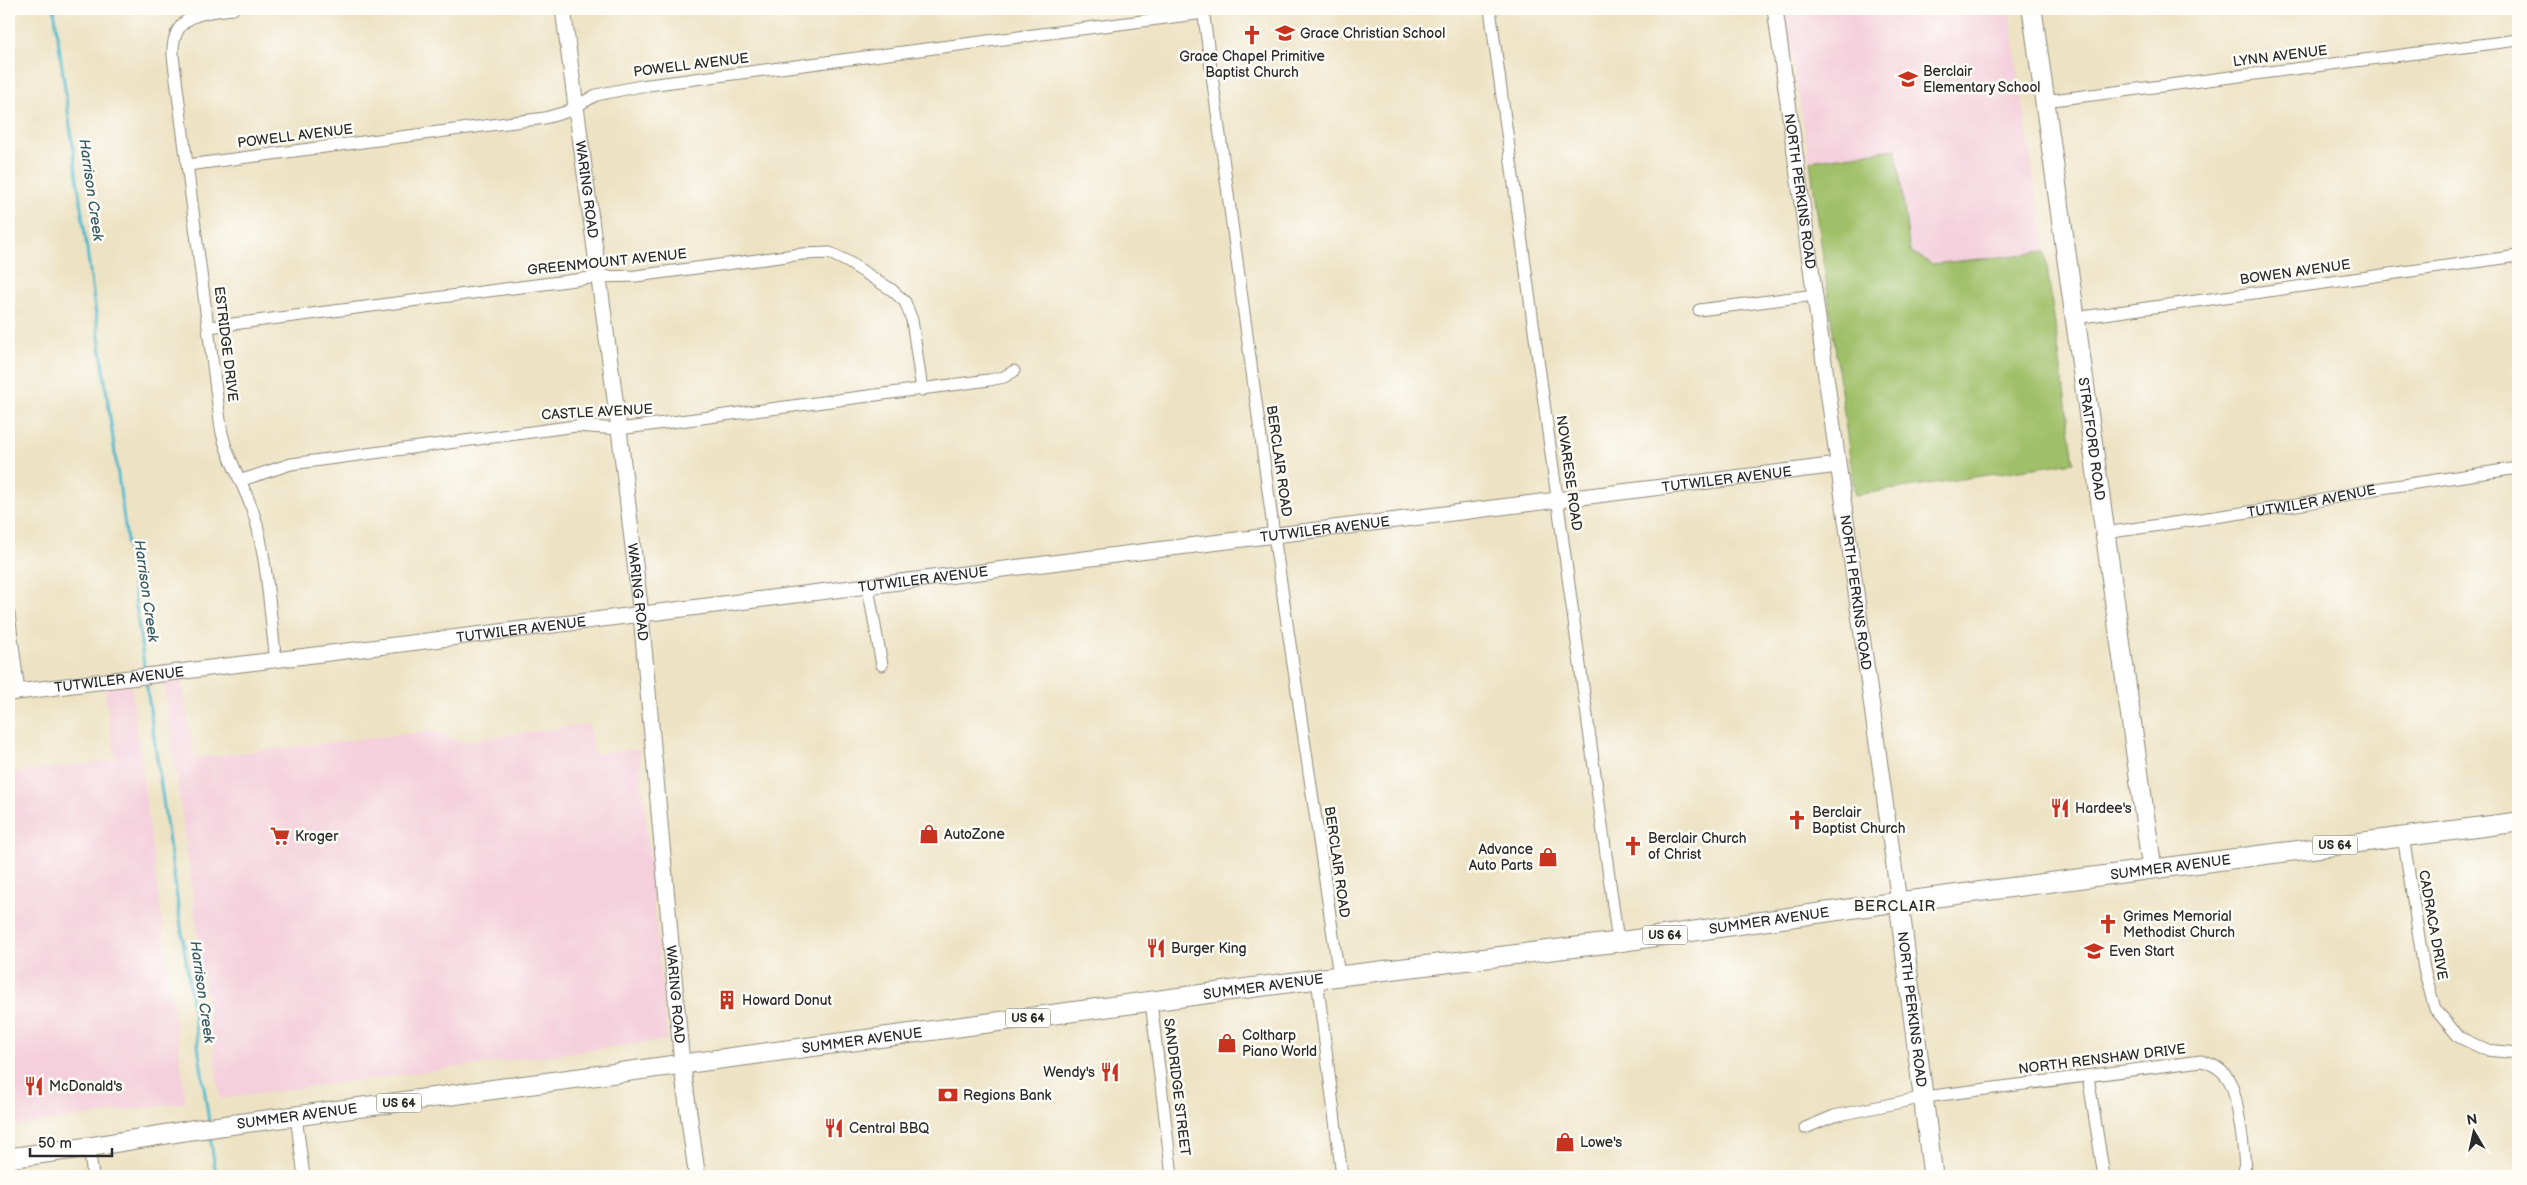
<svg xmlns="http://www.w3.org/2000/svg" width="2527" height="1185" viewBox="0 0 2527 1185" font-family="'Balsamiq Sans',sans-serif">
  <rect width="100%" height="100%" fill="#fdfcf7"/>
  <filter id="ink" filterUnits="userSpaceOnUse"><feTurbulence type="fractalNoise" baseFrequency=".02" numOctaves="2"/><feDisplacementMap in="SourceGraphic" scale="10" xChannelSelector="R" yChannelSelector="G"/><feConvolveMatrix kernelMatrix="1 2 1 2 8 2 1 2 1" color-interpolation-filters="sRGB"/></filter>
  <filter id="wash" filterUnits="userSpaceOnUse"><feTurbulence type="fractalNoise" baseFrequency=".0096" numOctaves="4" result="noise"/><feDisplacementMap in="SourceGraphic" scale="20" xChannelSelector="R" yChannelSelector="G"/><feGaussianBlur stdDeviation="1.12" result="paint"/><feColorMatrix in="noise" values="0 0 0 0 0 0 0 0 0 0 0 0 0 0 0 0 0 1.4 0 .05"/><feComposite in="paint" operator="in"/></filter>
  <g filter="url(#wash)">
    <rect width="100%" height="100%" fill="#ede3c4"/>
    <path fill="#f4cfdc" d="M 1783,9 L 2009,9 L 2045,252 L 1932,264 L 1910,251 L 1896,149 L 1810,161 Z
      M 181,673 L 194,758 L 434,731 L 459,742 L 589,724 L 593,754 L 639,749 L 667,1040 L 220,1099 L 163,675 Z
      M 130,680 L 186,1102 L 9,1127 L 9,774 L 115,760 L 104,682 Z"/>
    <path fill="#9fbf67" stroke="#657549" d="M 1896,149 L 1910,251 L 1932,264 L 2045,252 L 2074,462 L 1855,495 L 1810,161 Z"/>
    <g fill="none" stroke-linecap="round" stroke-linejoin="round">
      <path stroke="#4eb7cc" stroke-width="3" d="M 54,9 L 145,672
        M 146,681 L 209,1122
        M 210,1134 L 216,1176"/>
    </g>
  </g>
  <g filter="url(#ink)">
    <g fill="none" stroke-linecap="round" stroke-linejoin="round">
      <defs>
        <g id="minor">
          <path d="M 233,9 C 200,13 171,15 173,56 L 221,428 C 227,462 249,491 257,525 C 268,569 270,616 276,661"/>
          <path d="M 1203,9 L 1274,535 L 1339,976"/>
          <path d="M 1490,9 L 1618,942"/>
          <path d="M 2045,101 L 2518,40"/>
          <path d="M 188,165 L 545,118 L 566,112 L 596,95 L 641,86 L 1204,13"/>
          <path d="M 1699,310 L 1815,295"/>
          <path d="M 2075,318 L 2518,256"/>
          <path d="M 209,327 L 598,277 L 636,276 L 802,254 L 830,253 L 848,262 L 892,290 L 905,302 L 912,320 L 922,390"/>
          <path d="M 242,480 L 291,464 L 576,426 L 619,429 L 989,380 L 1004,377 L 1014,371"/>
          <path id="s1" d="M 2105,533 L 2303,504 L 2375,489 L 2518,468"/>
          <path d="M 868,587 L 882,665"/>
          <path d="M 9,614 L 19,692"/>
          <path d="M 2403,836 L 2424,969 L 2435,1009 L 2459,1037 L 2486,1050 L 2518,1053"/>
          <path d="M 1317,979 L 1342,1176"/>
          <path d="M 1151,1002 L 1172,1176"/>
          <path d="M 2088,1076 L 2104,1176"/>
          <path d="M 296,1117 L 304,1176"/>
          <path d="M 1805,1128 L 1834,1116 L 1925,1097 L 2201,1061 C 2214,1064 2225,1071 2231,1084 C 2237,1098 2247,1161 2244,1176"/>
          <path d="M 89,1147 L 93,1176"/>
        </g>
        <g id="tertiary">
          <path id="s2" d="M 563,9 L 619,429 L 641,615 L 682,1064"/>
          <path id="s3" d="M 1775,9 L 1899,902"/>
          <path id="s4" d="M 9,693 L 1838,465"/>
        </g>
        <path id="secondary" d="M 682,1064 L 697,1176"/>
        <g id="primary">
          <path id="s5" d="M 2032,9 L 2152,869"/>
          <path id="s6" d="M 1899,902 L 1933,1176"/>
          <path id="s7" d="M 9,1158 L 89,1147 L 191,1130 L 1339,976 L 1618,942 L 1883,904 L 2518,822"/>
        </g>
      </defs>
      <use href="#minor" stroke="#8c8778" stroke-width="13"/>
      <use href="#tertiary" stroke="#8c8778" stroke-width="17"/>
      <use href="#secondary" stroke="#8c8778" stroke-width="18"/>
      <use href="#primary" stroke="#8c8778" stroke-width="21"/>
      <use href="#minor" stroke="#fff" stroke-width="11"/>
      <use href="#tertiary" stroke="#fff" stroke-width="15"/>
      <use href="#secondary" stroke="#fff" stroke-width="16"/>
      <use href="#primary" stroke="#fff" stroke-width="19"/>
    </g>
  </g>
  <defs>
    <symbol id="school-bare" viewBox="-9 -9 18 18"><path d="M0-5L7-2L0 1L-7-2ZM-4 1L0 2.5L4 1V4Q0 6-4 4Z" fill="#c8321e" stroke="#fdfcf7" stroke-width="2.5" paint-order="stroke"/></symbol>
    <symbol id="church-bare" viewBox="-9 -9 18 18"><path d="M-1.2-6h2.4v3.5h3.3v2.4h-3.3V6h-2.4V-.1h-3.3v-2.4h3.3Z" fill="#c8321e" stroke="#fdfcf7" stroke-width="2.5" paint-order="stroke"/></symbol>
    <symbol id="restaurant-bare" viewBox="-9 -9 18 18"><path d="M-5-6h1v4h1v-4h1v4h1v-4h1v5L-1.5 .5V6h-2V.5L-5-1ZM5-6V6H3V1.5H1.5Q1.5-4 5-6Z" fill="#c8321e" stroke="#fdfcf7" stroke-width="2.5" paint-order="stroke"/></symbol>
    <symbol id="shop-bare" viewBox="-9 -9 18 18"><path d="M-5-2.5h2.3a2.7 3.5 0 0 1 5.4 0H5L5.5 6h-11ZM-1.5-2.5h3a1.5 2.3 0 0 0-3 0Z" fill="#c8321e" stroke="#fdfcf7" stroke-width="2.5" paint-order="stroke"/></symbol>
    <symbol id="supermarket-bare" viewBox="-9 -9 18 18"><path d="M-6-5.5h2.5l.6 2H6L4.5 2H-2.5L-4.4-4H-6ZM-1.5 3.2a1.3 1.3 0 1 0 .1 0ZM3 3.2a1.3 1.3 0 1 0 .1 0Z" fill="#c8321e" stroke="#fdfcf7" stroke-width="2.5" paint-order="stroke"/></symbol>
    <symbol id="building-bare" viewBox="-9 -9 18 18"><path d="M-4-6H4V6H1V3H-1V6H-4ZM-2.5-4.3h1.7v1.8h-1.7ZM.8-4.3h1.7v1.8H.8ZM-2.5-1h1.7V.8h-1.7ZM.8-1h1.7V.8H.8Z" fill="#c8321e" stroke="#fdfcf7" stroke-width="2.5" paint-order="stroke"/></symbol>
    <symbol id="bank-bare" viewBox="-9 -9 18 18"><path d="M-6-4H6V4H-6ZM0-2.3a2.3 2.3 0 1 0 0 4.6a2.3 2.3 0 1 0 0-4.6Z" fill="#c8321e" stroke="#fdfcf7" stroke-width="2.5" paint-order="stroke"/></symbol>
  </defs>
  <g fill-rule="evenodd">
    <use href="#school-bare" x="1271" y="19" width="28" height="28"/>
    <use href="#church-bare" x="1238" y="21" width="28" height="28"/>
    <use href="#school-bare" x="1894" y="65" width="28" height="28"/>
    <use href="#restaurant-bare" x="2046" y="794" width="28" height="28"/>
    <use href="#church-bare" x="1783" y="806" width="28" height="28"/>
    <use href="#shop-bare" x="915" y="820" width="28" height="28"/>
    <use href="#supermarket-bare" x="266" y="822" width="28" height="28"/>
    <use href="#church-bare" x="1619" y="832" width="28" height="28"/>
    <use href="#shop-bare" x="1534" y="843" width="28" height="28"/>
    <use href="#church-bare" x="2094" y="910" width="28" height="28"/>
    <use href="#restaurant-bare" x="1142" y="934" width="28" height="28"/>
    <use href="#school-bare" x="2080" y="937" width="28" height="28"/>
    <use href="#building-bare" x="713" y="986" width="28" height="28"/>
    <use href="#shop-bare" x="1213" y="1029" width="28" height="28"/>
    <use href="#restaurant-bare" x="1096" y="1058" width="28" height="28"/>
    <use href="#restaurant-bare" x="20" y="1072" width="28" height="28"/>
    <use href="#bank-bare" x="934" y="1081" width="28" height="28"/>
    <use href="#restaurant-bare" x="820" y="1114" width="28" height="28"/>
    <use href="#shop-bare" x="1551" y="1128" width="28" height="28"/>
  </g>
  <g text-anchor="middle" dominant-baseline="central" stroke-width="5" stroke-linejoin="round" paint-order="stroke">
    <g fill="#fdfcf7" stroke="#6a6a68" stroke-width="1">
      <rect x="2312.5" y="835.5" width="45" height="19" rx="4"/>
      <rect x="1642.5" y="925.5" width="45" height="19" rx="4"/>
      <rect x="1005.5" y="1008.5" width="45" height="19" rx="4"/>
      <rect x="376.5" y="1093.5" width="45" height="19" rx="4"/>
    </g>
    <g font-size="12" font-weight="bold" fill="#2b2b2b">
      <text x="2335" y="845">US 64</text>
      <text x="1665" y="935">US 64</text>
      <text x="1028" y="1018">US 64</text>
      <text x="399" y="1103">US 64</text>
    </g>
    <g font-size="14" fill="#2b2b2b" stroke="#fdfcf7" text-anchor="start">
      <text x="1300" y="33">Grace Christian School</text>
      <text x="1252" y="56" text-anchor="middle">Grace Chapel Primitive<tspan x="1252" dy="16">Baptist Church</tspan></text>
      <text x="1923" y="71">Berclair<tspan x="1923" dy="16">Elementary School</tspan></text>
      <text x="2075" y="808">Hardee's</text>
      <text x="1812" y="812">Berclair<tspan x="1812" dy="16">Baptist Church</tspan></text>
      <text x="944" y="834">AutoZone</text>
      <text x="295" y="836">Kroger</text>
      <text x="1648" y="838">Berclair Church<tspan x="1648" dy="16">of Christ</tspan></text>
      <text x="1533" y="849" text-anchor="end">Advance<tspan x="1533" dy="16">Auto Parts</tspan></text>
      <text x="2123" y="916">Grimes Memorial<tspan x="2123" dy="16">Methodist Church</tspan></text>
      <text x="1171" y="948">Burger King</text>
      <text x="2109" y="951">Even Start</text>
      <text x="742" y="1000">Howard Donut</text>
      <text x="1242" y="1035">Coltharp<tspan x="1242" dy="16">Piano World</tspan></text>
      <text x="1095" y="1072" text-anchor="end">Wendy's</text>
      <text x="49" y="1086">McDonald's</text>
      <text x="963" y="1095">Regions Bank</text>
      <text x="849" y="1128">Central BBQ</text>
      <text x="1580" y="1142">Lowe's</text>
    </g>
    <g font-size="14" fill="#2b2b2b" stroke="#fdfcf7">
      <text transform="translate(2280 56) rotate(-7)">LYNN AVENUE</text>
      <text transform="translate(691 65) rotate(-7)">POWELL AVENUE</text>
      <text transform="translate(295 136) rotate(-7)">POWELL AVENUE</text>
      <text stroke="none"><textPath href="#s2" startOffset="182">WARING ROAD</textPath></text>
      <text stroke="none"><textPath href="#s3" startOffset="184">NORTH PERKINS ROAD</textPath></text>
      <text transform="translate(607 262) rotate(-6)">GREENMOUNT AVENUE</text>
      <text transform="translate(2295 272) rotate(-8)">BOWEN AVENUE</text>
      <text transform="translate(226 344) rotate(83)">ESTRIDGE DRIVE</text>
      <text transform="translate(597 412) rotate(-3)">CASTLE AVENUE</text>
      <text stroke="none"><textPath href="#s5" startOffset="434">STRATFORD ROAD</textPath></text>
      <text transform="translate(1279 461) rotate(82)">BERCLAIR ROAD</text>
      <text transform="translate(1569 473) rotate(82)">NOVARESE ROAD</text>
      <text stroke="none"><textPath href="#s4" startOffset="1731">TUTWILER AVENUE</textPath></text>
      <text stroke="none"><textPath href="#s1" startOffset="209">TUTWILER AVENUE</textPath></text>
      <text stroke="none"><textPath href="#s4" startOffset="1326">TUTWILER AVENUE</textPath></text>
      <text stroke="none"><textPath href="#s4" startOffset="921">TUTWILER AVENUE</textPath></text>
      <text stroke="none"><textPath href="#s2" startOffset="588">WARING ROAD</textPath></text>
      <text stroke="none"><textPath href="#s3" startOffset="589">NORTH PERKINS ROAD</textPath></text>
      <text stroke="none"><textPath href="#s4" startOffset="516">TUTWILER AVENUE</textPath></text>
      <text stroke="none"><textPath href="#s4" startOffset="111">TUTWILER AVENUE</textPath></text>
      <text transform="translate(1337 862) rotate(82)">BERCLAIR ROAD</text>
      <text stroke="none"><textPath href="#s7" startOffset="2181">SUMMER AVENUE</textPath></text>
      <text stroke="none"><textPath href="#s7" startOffset="1776">SUMMER AVENUE</textPath></text>
      <text transform="translate(2433 925) rotate(80)">CADRACA DRIVE</text>
      <text stroke="none"><textPath href="#s7" startOffset="1266">SUMMER AVENUE</textPath></text>
      <text stroke="none"><textPath href="#s2" startOffset="992">WARING ROAD</textPath></text>
      <text stroke="none"><textPath href="#s6" startOffset="108">NORTH PERKINS ROAD</textPath></text>
      <text stroke="none"><textPath href="#s7" startOffset="861">SUMMER AVENUE</textPath></text>
      <text transform="translate(2102 1059) rotate(-7)">NORTH RENSHAW DRIVE</text>
      <text transform="translate(1177 1087) rotate(83)">SANDRIDGE STREET</text>
      <text stroke="none"><textPath href="#s7" startOffset="291">SUMMER AVENUE</textPath></text>
    </g>
    <g font-size="15" font-style="italic" fill="#375c63" stroke="#fdfcf7">
      <text transform="translate(91 190) rotate(82)">Harrison Creek</text>
      <text transform="translate(146 591) rotate(82)">Harrison Creek</text>
      <text transform="translate(202 992) rotate(82)">Harrison Creek</text>
    </g>
    <g font-size="15" letter-spacing="1" fill="#2b2b2b" stroke="#fdfcf7">
      <text x="1895" y="906">BERCLAIR</text>
    </g>
  </g>
  <rect width="2527" height="1185" fill="none" stroke="#fdfcf7" stroke-width="30"/>
  <g transform="translate(2474 1132) rotate(351)" stroke="#fdfcf7" stroke-width="4" paint-order="stroke">
  <path d="M0-4L9 19L0 12L-9 19Z" fill="#2b2b2b"/>
  <text y="-8" font-size="14" font-weight="bold" text-anchor="middle" fill="#2b2b2b">N</text>
  </g>
  <path d="M30 1148v8h82v-8" fill="none" stroke="#2b2b2b" stroke-width="2.5"/>
  <text x="38" y="1148" font-size="15" fill="#2b2b2b" stroke="#fdfcf7" stroke-width="4" paint-order="stroke">50 m</text>
</svg>
